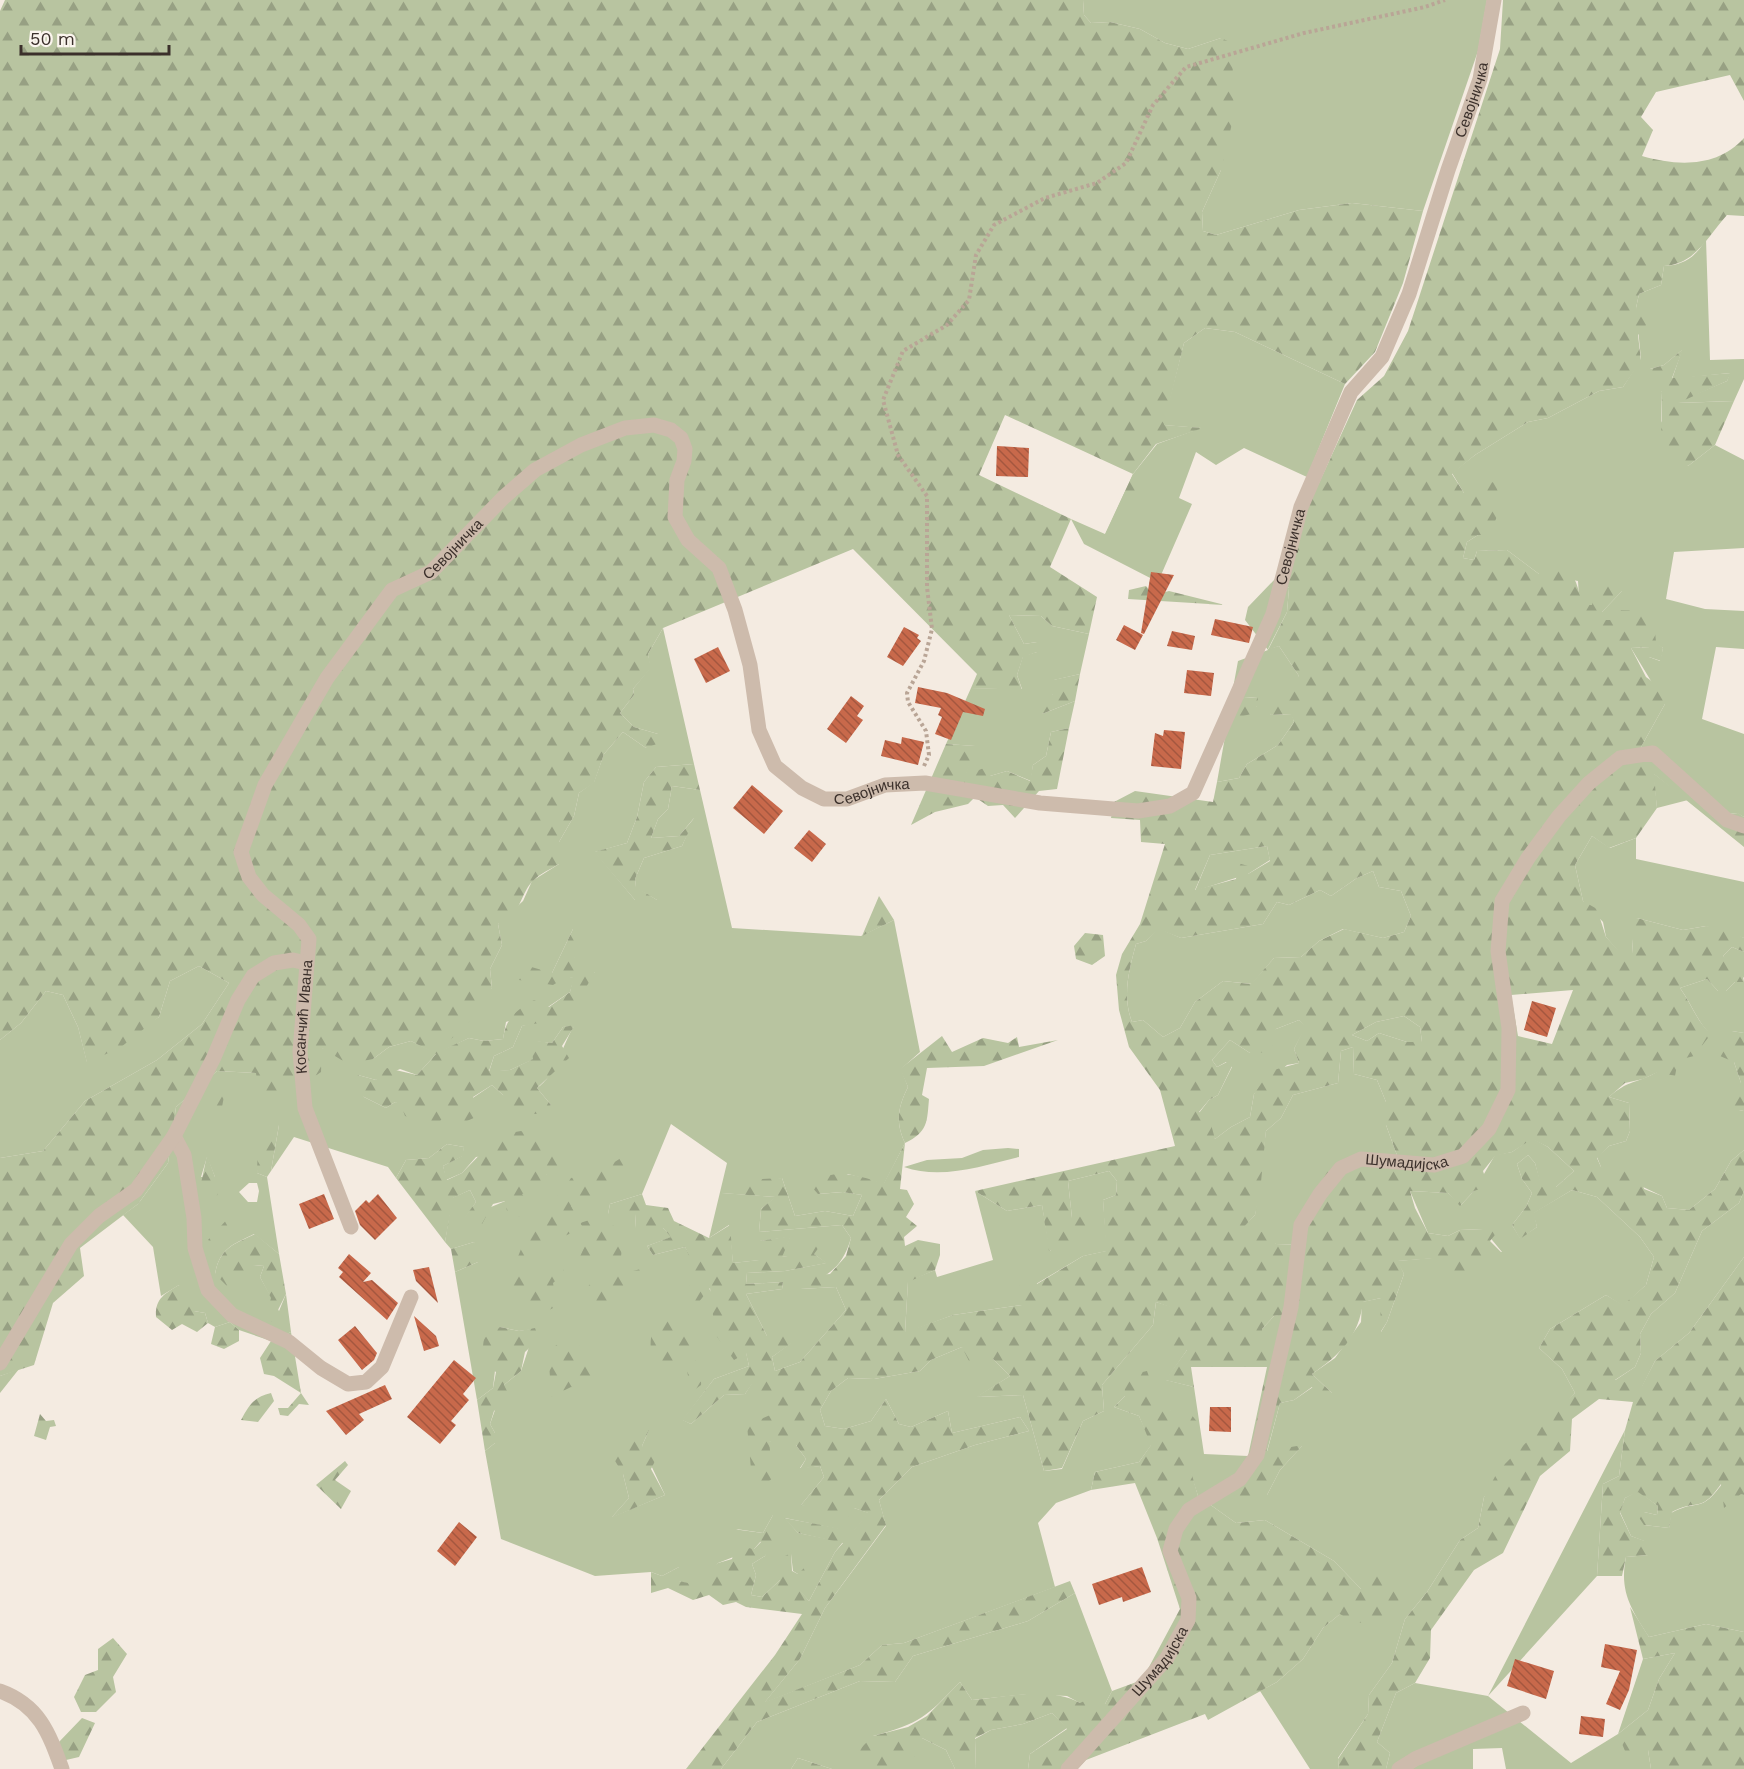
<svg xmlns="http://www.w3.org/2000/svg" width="1744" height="1769" viewBox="0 0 1744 1769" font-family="'Work Sans',sans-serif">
  <defs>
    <pattern id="forest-firs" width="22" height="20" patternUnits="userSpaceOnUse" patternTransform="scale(1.5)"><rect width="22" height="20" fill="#b8c4a0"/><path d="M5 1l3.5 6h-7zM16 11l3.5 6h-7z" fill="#97a083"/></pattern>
    <pattern id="building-back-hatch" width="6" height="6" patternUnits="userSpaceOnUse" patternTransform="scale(1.5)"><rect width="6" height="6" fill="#c8694b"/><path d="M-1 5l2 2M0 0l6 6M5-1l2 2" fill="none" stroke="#a4573f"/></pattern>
  </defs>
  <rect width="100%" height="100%" fill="#f4ebe1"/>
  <path fill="#b8c4a0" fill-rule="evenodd" d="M 1083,0 L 1487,0 L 1478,51 L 1423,211 L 1352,203 L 1299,210 L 1216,235 L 1203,231 L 1202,212 L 1221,170 L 1221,38 L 1188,49 L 1165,43 L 1140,29 L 1110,22 L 1091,23 L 1084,15 Z
    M 1706,239 L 1710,360 L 1744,359 L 1744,379 L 1734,401 L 1675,403 L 1727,381 L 1730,373 L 1672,379 L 1682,350 L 1664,365 L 1650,369 L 1662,392 L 1661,421 L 1688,466 L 1715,445 L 1744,460 L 1744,548 L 1674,552 L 1666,599 L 1705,609 L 1744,611 L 1744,649 L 1716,647 L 1702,719 L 1744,734 L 1744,817 L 1737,813 L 1728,814 L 1641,747 L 1665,704 L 1631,648 L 1650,647 L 1649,657 L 1660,661 L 1663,648 L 1617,620 L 1602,620 L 1602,612 L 1622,591 L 1592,605 L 1583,605 L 1579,597 L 1578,581 L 1539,574 L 1507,550 L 1477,551 L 1474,560 L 1463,558 L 1467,542 L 1478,535 L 1464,493 L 1452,473 L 1475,455 L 1528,422 L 1548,418 L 1599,391 L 1623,387 L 1641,359 L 1636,308 L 1639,294 L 1661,285 L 1664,266 C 1684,265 1696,257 1706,239 Z
    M 1205,328 L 1235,332 L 1345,384 L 1307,477 L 1244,448 L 1216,465 L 1196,452 L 1179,498 L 1192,504 L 1158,582 L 1084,544 L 1071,519 L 1105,534 L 1133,474 L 1157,444 L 1201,428 L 1163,425 L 1184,343 Z
    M 1275,579 L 1289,588 L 1287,612 L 1268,649 L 1279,646 L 1299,676 L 1270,715 L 1292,714 L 1294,722 L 1278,745 L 1247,764 L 1239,778 L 1217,782 L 1228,720 L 1257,706 L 1257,697 L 1231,699 L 1238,661 L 1268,650 L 1245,620 L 1248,607 Z
    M 1009,615 L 1041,616 L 1052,626 L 1089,634 L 1080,674 L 1054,680 L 1053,694 L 1042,714 L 1075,701 L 1069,728 L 1051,732 L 1046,756 L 1033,765 L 1031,781 L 1007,771 L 990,776 L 965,776 L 975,746 L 946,744 L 971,688 L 1022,689 L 1017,675 L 1023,656 L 1037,652 L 1037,642 L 1024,644 Z
    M 663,628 L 694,764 L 656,767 L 644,782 L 637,817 L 627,843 L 595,852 L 635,900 L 657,900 L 636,888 L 635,879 L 644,858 L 682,846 L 694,818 L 679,836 L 651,838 L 658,819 L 668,809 L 672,786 L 700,790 L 732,928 L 861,936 L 894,920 L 920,1052 L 901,1069 L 908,1087 C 898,1107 895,1122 905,1143 L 884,1184 L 848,1174 L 818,1194 L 843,1192 L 862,1195 L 853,1216 L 825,1211 L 795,1216 L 782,1178 L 722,1193 L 776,1197 L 761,1209 L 759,1232 L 842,1225 L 851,1238 C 842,1269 828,1275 800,1289 L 836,1287 L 846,1310 L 800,1362 L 775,1371 L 772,1357 L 791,1343 L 767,1336 L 746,1294 L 782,1289 L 783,1282 L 746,1284 L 747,1273 L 785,1271 L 826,1263 L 814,1254 L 781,1257 L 790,1237 L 760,1241 L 760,1260 L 733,1263 L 729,1225 L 709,1238 L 727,1163 L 671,1124 L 642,1194 L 610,1204 L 608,1214 L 635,1214 L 636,1228 L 663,1228 L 672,1237 L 647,1246 L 653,1255 L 685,1247 L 746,1352 L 749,1366 L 714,1379 L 683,1420 L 691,1424 L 724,1395 L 745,1394 L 752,1383 L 761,1389 L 776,1414 L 769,1441 L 796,1445 L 806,1459 L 800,1468 L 820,1466 L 824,1477 L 801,1505 L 854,1508 L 869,1513 L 853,1532 L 785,1518 L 798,1533 L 843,1542 L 835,1552 L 809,1601 L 799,1590 L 798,1574 L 793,1571 L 791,1554 L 780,1580 L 762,1597 L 751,1595 L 756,1575 L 752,1564 L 765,1556 L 773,1515 L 763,1533 L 736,1529 L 761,1541 L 754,1549 L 718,1563 L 697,1586 L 678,1581 L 679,1567 L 662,1576 L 651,1572 L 595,1576 L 501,1539 L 485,1451 L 495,1443 L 495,1433 L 490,1424 L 504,1385 L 521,1371 L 535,1329 L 519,1331 L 500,1327 L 493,1388 L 477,1400 L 455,1272 L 478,1262 L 474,1242 L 451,1249 L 445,1242 L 452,1198 L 470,1190 L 476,1202 L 465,1218 L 522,1194 L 547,1174 L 565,1174 L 544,1148 L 476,1157 L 462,1173 L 446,1180 L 443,1166 L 462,1156 L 464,1147 L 447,1144 L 429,1158 L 406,1160 L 396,1178 L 388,1167 L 294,1137 L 271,1171 L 279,1125 L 270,1125 L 257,1173 L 267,1177 L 279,1254 L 254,1234 C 232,1245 220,1248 215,1274 L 254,1265 L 264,1266 L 260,1277 L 279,1311 L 286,1294 L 291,1332 L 271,1341 L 239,1330 L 230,1322 L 215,1327 L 208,1323 L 205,1313 L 194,1311 L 179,1285 L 161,1296 L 153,1247 L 123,1215 L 138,1204 L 168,1163 L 176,1107 L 217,1071 L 257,1073 L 322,1048 L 373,1059 L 389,1047 L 411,1041 L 436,1053 L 492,988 L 490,969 L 502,945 L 498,924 L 523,901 L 532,881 L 559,864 L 559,842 L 574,816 L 579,793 L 594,782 L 604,754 L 623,732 L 646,748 L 658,734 L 634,727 L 620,713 L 634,695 L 633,689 L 650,668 L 648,654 ZM 573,929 L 574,957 L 595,972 L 539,1021 L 522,1026 L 513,1047 L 494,1056 L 489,1072 L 510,1070 L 534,1059 L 531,1041 L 552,1043 L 563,1027 L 574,1026 C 562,1046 556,1075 537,1088 L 551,1105 L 503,1095 L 492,1085 L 446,1116 L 395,1102 L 386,1108 L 364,1097 L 358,1075 L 376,1080 L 400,1069 L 417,1075 L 436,1054 L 469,1038 L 484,1041 L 503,1039 L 506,1022 L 548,1007 L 570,992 L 574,978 L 552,973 ZM 207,1157 L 215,1177 L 201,1177 ZM 249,1183 L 257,1183 L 259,1191 L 257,1202 L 248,1202 L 239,1192 ZM 649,1430 L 642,1446 L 665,1495 L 612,1517 L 629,1498 L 623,1474 Z
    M 1653,773 L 1688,800 L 1657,808 Z
    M 1592,836 L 1610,848 L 1636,838 L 1636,859 L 1744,882 L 1744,938 L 1706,926 L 1683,930 L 1637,918 L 1632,939 L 1633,954 L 1619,952 L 1606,937 L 1603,922 L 1583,901 L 1575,865 Z
    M 1267,846 L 1270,860 L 1248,874 L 1195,891 L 1210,855 Z
    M 1373,871 L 1379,887 L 1401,891 L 1411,916 L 1404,932 L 1383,938 L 1343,929 L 1319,941 L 1301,957 L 1274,958 L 1252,984 L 1223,981 L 1195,1002 L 1180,1028 L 1163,1037 L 1143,1020 L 1132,1022 C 1122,996 1129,970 1136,944 L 1146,941 L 1158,928 L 1181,938 L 1263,924 L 1277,902 L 1289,905 L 1320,890 L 1331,896 L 1357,878 Z
    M 1732,947 L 1744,952 L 1744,978 L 1723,956 Z
    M 199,966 L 229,983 L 202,1024 L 157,1060 L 85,1101 L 43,1151 L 0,1158 L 0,1040 L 21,1023 L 46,991 L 63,995 L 78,1027 L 87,1062 L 159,1017 L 170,981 Z
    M 1707,979 L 1718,991 L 1726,991 L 1735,982 L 1744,982 L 1744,1033 L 1732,1031 L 1734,1062 L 1741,1083 L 1739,1111 L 1744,1110 L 1744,1150 L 1731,1161 L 1715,1189 L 1689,1210 L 1667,1208 L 1662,1196 L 1601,1167 L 1597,1157 L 1609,1146 L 1626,1141 L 1630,1131 L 1629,1103 L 1609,1097 C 1628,1080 1635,1084 1655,1073 C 1675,1062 1692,1048 1710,1034 C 1697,1021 1691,1003 1680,988 Z
    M 1404,1016 L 1420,1027 L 1422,1042 L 1407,1042 L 1379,1033 L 1367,1041 L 1352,1035 L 1376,1022 Z
    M 1299,1020 L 1306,1026 L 1294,1049 L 1299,1063 L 1287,1065 L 1254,1094 L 1250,1117 L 1231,1127 L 1215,1139 L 1199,1113 L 1209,1100 L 1218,1095 L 1232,1067 L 1226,1062 L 1217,1067 L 1212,1060 L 1230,1040 L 1250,1053 L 1276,1029 Z
    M 1353,1047 L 1354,1074 L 1377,1080 L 1386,1102 L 1386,1125 L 1398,1158 L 1304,1245 L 1276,1244 L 1239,1231 L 1255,1215 L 1266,1131 L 1281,1118 L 1293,1095 L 1338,1083 L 1341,1051 Z
    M 1532,1138 L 1548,1147 L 1574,1171 L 1556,1187 L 1541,1187 L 1535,1163 L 1528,1155 L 1517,1164 L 1522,1179 L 1532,1193 L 1526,1207 L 1512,1225 L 1520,1238 L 1537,1227 L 1533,1213 L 1572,1190 L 1597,1197 L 1640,1237 L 1654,1257 L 1646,1285 L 1623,1306 L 1606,1295 L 1550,1329 L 1539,1348 L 1562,1369 L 1575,1393 L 1484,1497 L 1478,1528 L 1460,1540 L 1427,1592 L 1405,1619 L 1392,1663 L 1369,1695 L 1368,1714 L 1338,1758 L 1339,1769 L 1310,1769 L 1260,1691 L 1277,1682 L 1303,1659 L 1323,1628 L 1340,1614 L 1361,1589 L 1334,1561 L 1265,1520 L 1236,1523 L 1198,1496 L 1171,1411 L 1125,1396 L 1114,1407 L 1139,1416 L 1152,1444 L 1139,1462 L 1095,1472 L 1091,1490 L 1056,1503 L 1038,1523 L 1055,1587 L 904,1643 L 882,1645 L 860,1665 L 764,1703 L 800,1659 L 825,1608 L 886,1526 L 879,1500 L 912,1467 L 975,1445 L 1029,1431 L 1020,1417 L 952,1433 L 948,1411 L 911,1427 L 899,1424 L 886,1399 L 871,1421 L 844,1429 L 825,1426 L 820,1410 L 831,1391 L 848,1378 L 874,1379 L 920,1371 L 931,1360 L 962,1347 L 993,1359 L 1010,1376 L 977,1397 L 1023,1395 L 1044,1471 L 1062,1469 L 1083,1421 L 1104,1411 L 1102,1385 L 1153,1325 L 1156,1302 L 1175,1308 L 1187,1350 L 1166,1380 L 1194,1387 L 1204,1454 L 1248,1456 L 1267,1495 L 1280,1470 L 1302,1446 L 1267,1452 L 1280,1403 L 1294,1400 L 1313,1387 L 1332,1393 L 1312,1374 L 1335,1358 L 1361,1322 L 1362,1302 L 1381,1298 L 1381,1332 L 1387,1322 L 1404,1274 L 1397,1261 L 1502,1252 L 1483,1229 L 1460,1230 L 1448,1236 L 1428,1233 L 1410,1191 L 1448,1193 L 1461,1205 L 1474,1191 L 1495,1155 L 1512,1152 Z
    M 1008,1148 L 1019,1149 L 1019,1157 C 982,1166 941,1180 904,1167 L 927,1160 L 962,1158 L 983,1150 Z
    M 1109,1171 L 1117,1181 L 1116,1195 L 1103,1200 L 1107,1251 L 1083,1256 L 1036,1284 L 1022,1305 L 953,1315 L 905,1333 L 908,1281 L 935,1270 L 937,1277 L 993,1260 L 975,1191 L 1007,1211 L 1042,1205 L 1050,1251 L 1072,1218 L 1068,1181 Z
    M 1744,1191 L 1744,1257 L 1689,1333 L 1655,1361 L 1642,1387 L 1614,1381 L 1635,1367 L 1641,1353 L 1640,1334 L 1651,1314 L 1675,1293 L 1702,1231 L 1739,1203 Z
    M 1283,1314 L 1275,1350 L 1262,1345 L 1262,1329 L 1274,1316 Z
    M 19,1369 L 0,1393 L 0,1376 Z
    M 1625,1430 L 1619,1476 L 1603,1484 L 1597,1576 L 1488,1696 L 1571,1763 L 1618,1734 L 1643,1659 L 1675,1653 L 1659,1679 L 1648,1710 L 1618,1734 L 1648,1750 L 1651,1769 L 1506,1769 L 1502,1748 L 1473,1749 L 1473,1769 L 1386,1769 L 1390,1753 L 1377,1742 L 1396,1693 L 1415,1683 L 1488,1696 Z
    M 1722,1484 L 1744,1495 L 1744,1632 L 1706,1624 L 1649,1637 C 1631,1609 1619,1591 1626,1557 L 1648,1555 L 1644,1541 L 1631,1536 L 1620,1512 L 1625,1498 L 1638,1491 L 1658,1506 L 1657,1515 L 1644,1512 L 1644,1525 L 1669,1528 L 1671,1513 C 1700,1498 1700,1514 1722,1484 Z
    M 1075,1593 L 1112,1691 L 1105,1704 L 1080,1703 L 1067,1696 L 1027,1694 L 972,1700 L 960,1682 C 926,1717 921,1723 873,1736 L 922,1738 L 946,1750 L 955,1769 L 832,1769 L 798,1758 L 791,1769 L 721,1769 L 757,1722 L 860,1681 L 895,1682 L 913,1656 L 1028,1621 Z
    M 1052,1713 L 1067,1728 L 1030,1754 L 1028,1769 L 976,1769 L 975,1739 L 991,1730 L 1023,1724 Z"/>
  <path fill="url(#forest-firs)" fill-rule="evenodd" d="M 5,0 L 1083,0 L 1084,15 L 1091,23 L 1110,22 L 1140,29 L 1165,43 L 1188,49 L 1221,38 L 1232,43 L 1234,115 L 1221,170 L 1202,212 L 1203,231 L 1216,235 L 1299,210 L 1352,203 L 1423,211 L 1403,283 L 1375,352 L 1345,384 L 1235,332 L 1205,328 L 1184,343 L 1164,425 L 1203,428 L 1156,444 L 1133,474 L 1138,480 L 1135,491 L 1105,535 L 1133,474 L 1005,415 L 979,475 L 1071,519 L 1050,567 L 1097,597 L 1089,634 L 1052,626 L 1041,616 L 1009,615 L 1024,644 L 1037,642 L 1037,652 L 1023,657 L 1017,675 L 1022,690 L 971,688 L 977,674 L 853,549 L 663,628 L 648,654 L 651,668 L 633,689 L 634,695 L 620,713 L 634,727 L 658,734 L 662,742 L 646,748 L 623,732 L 604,754 L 594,783 L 579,793 L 574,816 L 559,842 L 559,864 C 551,869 541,873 534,880 C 520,892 524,912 498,924 L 502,945 L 490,969 L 492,988 L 484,1007 L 438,1052 L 469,1038 L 484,1041 L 503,1039 C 506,1018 515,1011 534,1000 L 549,1007 L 570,992 L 573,978 L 566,977 L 553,985 L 519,980 L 528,966 L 552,973 L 573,929 L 585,933 L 574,957 L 596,958 L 595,972 L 568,1018 L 522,1026 L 513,1047 L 494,1056 L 489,1071 L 510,1070 L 533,1059 L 530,1040 L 552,1043 L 563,1027 L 575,1025 L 562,1046 L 569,1058 L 537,1088 L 551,1105 L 536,1114 L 512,1111 L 503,1095 L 492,1085 L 473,1097 L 476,1117 L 460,1124 L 446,1116 L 435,1125 L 405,1116 L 401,1105 L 395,1102 L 386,1108 L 364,1097 L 354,1086 L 358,1075 L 376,1080 L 387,1068 L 417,1075 L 436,1054 L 411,1041 L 389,1047 L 373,1059 L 348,1064 L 322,1048 L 321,1072 L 285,1097 L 259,1097 L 256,1073 L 217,1071 L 176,1107 L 168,1163 L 138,1204 L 80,1248 L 84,1276 L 53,1303 L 34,1365 L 0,1376 L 0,1158 L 43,1151 L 85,1101 L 157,1060 L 202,1024 L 229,983 L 199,966 L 170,981 L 159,1017 L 121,1047 L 87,1063 L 78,1027 L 63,995 L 46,991 L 21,1023 L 0,1040 L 0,11 Z
    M 1503,0 L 1744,0 L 1744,101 L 1730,75 L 1656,92 L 1641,117 L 1653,130 L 1642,156 C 1677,166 1717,168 1744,138 L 1744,216 L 1727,215 C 1707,237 1696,264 1664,266 L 1661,285 L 1639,294 L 1636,308 L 1647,324 L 1638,335 L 1641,361 L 1623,387 L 1599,391 L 1548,418 L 1528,422 L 1475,455 L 1452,474 L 1464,493 L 1479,483 L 1496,482 C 1501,503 1500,518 1487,535 L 1478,535 L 1467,542 L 1463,558 L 1474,560 L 1477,551 L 1507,550 L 1539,574 L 1547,569 L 1569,571 C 1579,582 1577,592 1584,605 L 1592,605 L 1599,576 L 1612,578 L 1622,591 L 1602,612 L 1602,620 L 1617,620 L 1621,610 L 1653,611 L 1656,642 L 1663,648 L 1661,661 L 1649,657 L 1649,647 L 1631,648 L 1646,677 L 1668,693 L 1665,704 L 1641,747 L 1700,789 L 1728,814 L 1738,813 L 1744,817 L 1744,847 L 1654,774 L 1657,808 L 1636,838 L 1609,848 L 1592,836 L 1575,865 L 1583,901 L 1597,909 L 1606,937 L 1619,951 L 1633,953 L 1632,939 L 1624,926 L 1637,918 L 1683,930 L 1706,926 L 1733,928 L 1736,934 L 1744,938 L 1744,952 L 1732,947 L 1723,956 L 1741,967 L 1744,982 L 1735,982 L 1726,991 L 1718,991 L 1707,979 L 1680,988 C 1691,1003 1697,1022 1711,1034 L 1694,1056 L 1678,1060 L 1675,1076 L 1658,1072 L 1643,1079 L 1625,1083 L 1609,1097 L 1629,1103 L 1630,1131 L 1626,1141 L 1609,1146 L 1597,1158 L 1601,1167 L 1639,1169 L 1644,1189 L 1662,1196 L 1667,1208 L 1689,1210 L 1715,1189 L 1731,1161 L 1744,1150 L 1744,1191 L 1739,1203 L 1702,1231 L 1675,1293 L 1651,1314 L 1640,1334 L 1641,1353 L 1635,1367 L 1615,1380 L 1642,1386 L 1655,1361 L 1689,1333 L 1744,1257 L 1744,1495 L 1741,1494 L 1724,1508 L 1721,1484 C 1700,1514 1699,1498 1672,1512 L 1669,1528 L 1644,1525 L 1638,1516 L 1644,1512 L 1657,1515 L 1658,1506 L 1638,1492 L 1625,1498 L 1620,1513 L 1631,1536 L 1645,1541 L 1649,1555 L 1626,1557 L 1622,1576 L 1597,1576 L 1603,1484 L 1619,1476 L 1625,1430 L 1633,1402 L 1599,1399 L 1572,1419 L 1570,1451 L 1540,1476 L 1503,1553 L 1474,1570 L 1431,1630 L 1430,1658 L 1415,1683 L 1396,1693 L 1377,1742 L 1390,1753 L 1386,1769 L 1339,1769 L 1338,1759 L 1368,1714 L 1369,1695 L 1392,1663 L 1405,1619 L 1427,1592 L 1460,1540 L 1478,1528 L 1484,1497 L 1498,1471 L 1575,1393 L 1562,1369 L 1539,1348 L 1550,1329 L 1606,1295 L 1623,1305 L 1646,1285 L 1654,1257 L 1640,1237 L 1597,1197 L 1572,1190 L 1534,1213 L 1537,1227 L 1520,1239 L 1512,1225 L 1526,1207 L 1532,1193 L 1522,1179 L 1517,1164 L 1528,1155 L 1535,1163 L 1542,1187 L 1556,1187 L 1574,1171 L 1548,1147 L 1532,1139 L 1512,1152 L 1495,1156 L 1483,1171 L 1488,1186 L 1474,1191 L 1460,1206 L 1448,1193 L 1410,1191 L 1415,1208 L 1428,1233 L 1448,1236 L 1460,1230 L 1483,1229 L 1496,1221 L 1499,1230 L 1490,1241 L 1502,1253 L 1494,1258 L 1485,1256 L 1474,1276 L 1451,1281 L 1439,1270 L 1437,1258 L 1398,1261 L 1404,1274 L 1387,1322 L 1380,1333 L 1381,1298 L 1363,1302 C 1359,1336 1340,1355 1312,1374 L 1332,1393 L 1319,1400 L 1312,1387 L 1294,1400 L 1280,1403 L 1267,1451 L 1303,1445 L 1280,1470 L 1267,1495 L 1243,1506 L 1224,1481 L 1239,1471 L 1248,1456 L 1267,1367 L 1191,1367 L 1194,1387 L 1165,1380 L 1187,1350 L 1166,1346 L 1175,1309 L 1156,1302 L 1153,1325 L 1102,1385 L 1104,1411 L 1083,1421 L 1062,1468 L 1044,1471 L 1023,1395 L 976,1397 L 1010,1376 L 993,1359 L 972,1367 L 962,1347 L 931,1360 L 920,1371 L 874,1379 L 848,1378 L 831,1391 L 820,1410 L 825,1426 L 844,1429 L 871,1421 L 886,1399 L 899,1424 L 911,1427 L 948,1411 L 952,1433 L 1020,1417 L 1029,1431 L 975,1445 L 912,1467 L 879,1500 L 886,1525 L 825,1608 L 800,1659 L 765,1702 L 860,1665 L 882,1645 L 904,1643 L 1070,1581 L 1075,1593 L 1028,1621 L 913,1656 L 895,1682 L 860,1681 L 757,1722 L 721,1769 L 686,1769 L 775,1655 L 802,1614 L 746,1607 L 736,1602 L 723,1605 L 709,1595 L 693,1600 L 668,1588 L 651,1593 L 651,1572 L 662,1576 L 679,1567 L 679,1581 L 697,1585 L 697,1578 L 718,1563 L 732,1559 L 735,1546 L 754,1549 L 761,1542 L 733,1529 L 763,1533 L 773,1515 L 779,1532 L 765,1556 L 752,1564 L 756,1575 L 751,1595 L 762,1597 L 780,1580 L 777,1560 L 791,1553 L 792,1571 L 798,1574 L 805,1567 L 817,1565 L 799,1589 L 809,1601 L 835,1552 L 843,1543 L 798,1533 L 784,1518 L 853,1531 L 868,1513 L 854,1508 L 848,1517 L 801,1505 L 824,1477 L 820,1466 L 800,1469 L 806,1459 L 796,1445 L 786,1449 L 769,1441 L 773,1478 L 761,1487 L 752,1480 L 747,1425 L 775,1413 L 759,1403 L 761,1390 L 752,1384 L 745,1394 L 724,1395 L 691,1424 L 682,1420 L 714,1379 L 749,1366 L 746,1353 L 734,1360 L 715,1334 L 710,1288 L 698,1303 L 686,1300 L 694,1266 L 685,1247 L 653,1255 L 647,1246 L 671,1237 L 663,1228 L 636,1228 L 635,1214 L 608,1214 L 610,1204 L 642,1194 L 646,1205 L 668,1208 L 674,1221 L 709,1238 L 730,1225 L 733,1263 L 759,1260 L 760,1241 L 791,1236 L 782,1257 L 799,1254 L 813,1236 L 825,1239 L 814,1254 L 827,1263 L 785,1271 L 747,1273 L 746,1284 L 783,1282 L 782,1289 L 746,1294 L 767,1336 L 791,1335 L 792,1343 L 772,1357 L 775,1371 L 800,1362 L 846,1310 L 836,1287 L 800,1289 L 792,1277 L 830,1274 L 846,1256 L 851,1238 L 842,1225 L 759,1232 L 761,1209 L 775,1197 L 721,1193 L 743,1180 L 782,1178 L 795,1216 L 825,1211 L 853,1216 L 862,1195 L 842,1192 L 818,1194 L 810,1185 C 836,1166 855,1176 884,1183 L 905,1143 C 895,1122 898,1107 908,1087 L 900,1069 L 942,1036 L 952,1052 L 983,1038 L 1008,1043 L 1017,1037 L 1019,1047 L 1058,1040 L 984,1066 L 927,1068 L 922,1095 L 929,1099 C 927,1122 928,1132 905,1143 L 900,1189 L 907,1190 L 914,1204 L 906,1217 L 917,1226 L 904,1237 L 905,1246 L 918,1240 L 940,1244 L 940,1255 L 935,1270 L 908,1282 L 905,1332 L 953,1315 L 1022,1305 L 1018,1276 L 1035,1273 L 1037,1284 L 1083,1256 L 1106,1251 L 1103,1200 L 1116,1195 L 1117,1181 L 1109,1171 L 1068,1181 L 1072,1218 L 1087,1215 L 1092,1224 L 1088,1233 L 1049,1251 L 1042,1205 L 1007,1211 L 975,1191 L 1175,1146 L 1160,1090 L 1129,1047 L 1119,1010 L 1116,975 L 1122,954 L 1140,924 L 1165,844 L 1141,842 L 1140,820 L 1111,818 L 1114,802 L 1135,791 L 1213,802 L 1217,782 L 1239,778 L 1247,764 L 1278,745 L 1294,722 L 1291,714 L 1270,715 L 1279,689 L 1299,676 L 1279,646 L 1268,650 L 1287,612 L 1289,588 L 1275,579 L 1357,400 L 1384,376 L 1408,331 L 1500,49 ZM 1267,846 L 1270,861 L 1248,874 L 1248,866 L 1238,863 L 1236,879 L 1195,890 L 1210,855 ZM 1373,871 L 1379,887 L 1401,891 L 1411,916 L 1404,932 L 1383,938 L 1344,929 L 1319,941 L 1301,957 L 1274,958 L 1251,984 L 1223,981 L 1195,1002 L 1180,1028 L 1163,1037 L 1143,1020 L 1132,1022 C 1122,996 1129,970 1136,944 L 1146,941 L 1158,929 L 1181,938 L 1263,924 L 1277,902 L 1289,905 L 1320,890 L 1331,896 L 1357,878 ZM 1573,990 L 1552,1044 L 1518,1036 L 1511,995 ZM 1404,1016 L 1420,1027 L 1422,1042 L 1407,1042 L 1379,1033 L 1367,1041 L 1352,1035 L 1376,1022 ZM 1299,1020 L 1305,1026 L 1294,1049 L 1299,1063 L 1270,1071 L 1254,1094 L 1250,1117 L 1231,1127 L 1215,1139 L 1209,1117 L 1199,1112 L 1209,1100 L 1218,1095 L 1232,1066 L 1227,1062 L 1217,1067 L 1212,1060 L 1230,1040 L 1250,1053 L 1271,1052 L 1276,1029 ZM 1353,1047 L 1354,1074 L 1377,1080 L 1386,1102 L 1386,1125 L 1398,1158 L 1325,1168 L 1304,1245 L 1276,1244 L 1264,1232 L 1240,1231 L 1255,1215 L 1260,1192 L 1266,1131 L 1281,1118 L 1293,1095 L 1338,1083 L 1341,1051 ZM 1283,1315 L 1275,1349 L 1262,1344 L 1262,1329 L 1274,1316 Z
    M 1683,349 L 1672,378 L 1731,373 L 1727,381 L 1678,403 L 1734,401 L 1715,445 L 1688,466 L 1661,450 L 1662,392 L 1648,378 L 1650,369 L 1664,365 Z
    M 1146,586 L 1154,595 L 1169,591 L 1225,605 L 1128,599 L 1129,590 Z
    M 1080,674 L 1075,701 L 1042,714 L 1037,704 L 1053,694 L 1053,680 Z
    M 1258,697 L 1257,706 L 1251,714 L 1228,720 L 1231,699 Z
    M 1069,728 L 1057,789 L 1039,791 L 1015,818 L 1003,805 L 988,806 L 975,797 L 968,804 L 935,812 L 911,825 L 946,744 L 976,746 L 966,775 L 984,768 L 990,776 L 1007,771 L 1030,781 L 1033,765 L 1046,756 L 1051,732 Z
    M 694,764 L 700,790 L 672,786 L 668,809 L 658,819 L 651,838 L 679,836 L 696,816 L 682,846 L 644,858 L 635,879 L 636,887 L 657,900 L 653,906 L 635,900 L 594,852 L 627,843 L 637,817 L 644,782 L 656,767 Z
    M 879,896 L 894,920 L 862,936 Z
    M 1085,933 L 1103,935 L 1105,956 L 1092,965 L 1076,959 L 1074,946 Z
    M 1732,1031 L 1744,1033 L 1744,1110 L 1739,1111 L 1729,1100 L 1741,1083 L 1734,1062 L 1720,1056 L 1720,1045 Z
    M 221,1087 L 225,1091 L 219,1123 L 209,1116 Z
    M 270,1124 L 279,1125 L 271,1171 L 267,1177 L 257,1173 L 258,1142 Z
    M 521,1131 L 543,1139 L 545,1148 L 568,1168 L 565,1174 L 547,1174 L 543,1190 L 522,1194 L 531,1207 L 527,1217 L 508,1216 L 505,1201 L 493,1204 L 482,1224 L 464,1218 L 476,1202 L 470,1190 L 453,1198 L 445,1242 L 396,1178 L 406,1160 L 429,1158 L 447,1144 L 464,1147 L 463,1156 L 443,1166 L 447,1180 L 462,1173 L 499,1135 Z
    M 207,1155 L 215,1177 L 222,1178 L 217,1196 L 199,1193 Z
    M 621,1158 L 631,1164 L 609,1181 L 609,1194 L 602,1201 L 584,1200 L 571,1206 L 580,1223 L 602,1216 L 623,1234 L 621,1257 L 605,1256 L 585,1273 L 579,1259 L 589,1236 L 580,1223 L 569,1234 L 548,1244 L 535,1257 L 517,1259 C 521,1250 524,1240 528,1232 C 539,1211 559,1198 571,1178 L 605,1168 Z
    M 232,1214 L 237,1222 L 214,1245 L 208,1240 Z
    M 255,1234 L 279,1254 L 286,1294 L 272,1322 L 266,1316 L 271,1298 L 260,1277 L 264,1266 L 254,1265 L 247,1281 L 228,1287 L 215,1274 C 220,1248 232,1245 255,1234 Z
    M 474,1242 L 479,1249 L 478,1262 L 455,1272 L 451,1249 Z
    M 648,1267 L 654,1275 L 629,1281 L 604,1305 L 578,1298 L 592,1282 Z
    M 563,1268 L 564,1273 L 553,1283 L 557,1306 L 545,1312 L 527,1307 L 509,1292 L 517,1270 L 534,1279 Z
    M 179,1285 L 188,1287 L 196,1300 L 194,1311 L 205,1313 L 208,1323 L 197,1332 L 182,1324 L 172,1330 L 156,1317 C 155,1299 164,1294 179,1285 Z
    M 661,1315 L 680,1318 L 695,1336 L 691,1348 L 673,1366 L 653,1364 C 649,1344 649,1332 661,1315 Z
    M 230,1322 L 239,1330 L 239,1341 L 224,1349 L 211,1344 L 215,1327 Z
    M 500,1327 L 519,1331 L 535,1328 L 539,1339 L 525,1352 L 521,1371 L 504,1385 L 511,1399 L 494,1411 L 490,1424 L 495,1433 L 495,1443 L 485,1451 L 477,1400 L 493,1388 L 496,1372 L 481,1362 L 484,1338 Z
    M 291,1332 L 301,1393 L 309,1405 L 299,1404 L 288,1416 L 280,1415 L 278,1408 L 288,1408 L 301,1393 L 274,1376 L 264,1374 L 260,1358 L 271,1341 Z
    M 575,1341 C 590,1356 599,1368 595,1390 L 571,1387 L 543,1401 L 550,1377 L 548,1351 L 558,1344 Z
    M 695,1360 L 702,1374 L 701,1385 L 686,1396 L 678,1389 L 689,1382 L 686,1364 Z
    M 1147,1371 L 1154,1391 L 1168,1396 L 1171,1411 L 1185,1407 L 1199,1424 L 1184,1447 L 1198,1496 L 1236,1523 L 1265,1520 L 1334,1561 L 1361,1589 L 1375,1562 L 1393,1580 L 1400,1597 L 1394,1612 L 1356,1624 L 1340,1614 L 1323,1628 L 1303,1659 L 1277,1682 L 1208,1720 L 1205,1714 L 1086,1760 L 1077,1769 L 1028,1769 L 1030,1754 L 1067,1729 L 1052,1713 L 1023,1724 L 991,1730 L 975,1738 L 976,1769 L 955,1769 L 946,1750 L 922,1738 L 917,1755 L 901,1765 L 873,1768 L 857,1752 L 873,1736 L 908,1727 L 927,1716 L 960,1682 L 972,1700 C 1005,1697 1050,1686 1080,1703 L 1093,1697 L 1105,1704 L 1112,1691 L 1142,1680 L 1180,1609 L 1157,1538 L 1135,1483 L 1091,1490 L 1095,1472 L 1139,1462 L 1151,1445 L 1139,1416 L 1114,1407 L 1125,1396 L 1124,1376 Z
    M 271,1393 L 274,1401 L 258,1422 L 241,1420 C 249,1405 254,1397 271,1393 Z
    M 40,1414 L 46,1421 L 54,1420 L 56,1426 L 50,1427 L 46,1440 L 34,1436 Z
    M 643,1427 L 649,1430 L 642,1446 L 658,1455 L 651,1469 L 665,1495 L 611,1518 L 629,1498 L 623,1474 L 606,1446 Z
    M 345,1461 L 348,1465 L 335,1480 L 351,1491 L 341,1509 L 316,1485 Z
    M 1630,1607 L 1649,1637 L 1706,1624 L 1744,1632 L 1744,1769 L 1651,1769 L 1648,1750 L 1630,1763 L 1618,1734 L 1648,1710 L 1659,1679 L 1675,1653 L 1643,1659 Z
    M 113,1638 L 127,1654 L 113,1677 L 116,1692 L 96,1712 L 81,1712 L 74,1697 L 85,1675 L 98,1670 L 98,1649 Z
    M 82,1718 L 95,1723 L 79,1757 L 66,1760 L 58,1743 Z
    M 798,1758 L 832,1769 L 791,1769 Z"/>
  <path fill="url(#building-back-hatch)" d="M 997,446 L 1029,448 L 1028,477 L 996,476 Z
    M 1151,572 L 1174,575 L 1144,634 L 1141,633 Z
    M 1215,619 L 1253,627 L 1249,643 L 1211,635 Z
    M 1124,625 L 1143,635 L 1135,650 L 1116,640 Z
    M 904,627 L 919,635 L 917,638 L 921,641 L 903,666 L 887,657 Z
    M 1172,631 L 1195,636 L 1192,650 L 1167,646 Z
    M 718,647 L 730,671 L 706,683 L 694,659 Z
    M 1187,670 L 1214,673 L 1211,696 L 1184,693 Z
    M 918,687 L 947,693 L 985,709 L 983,716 L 963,712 L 951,740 L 935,734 L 942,717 L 938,715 L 941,708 L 915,703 Z
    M 851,696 L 864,706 L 857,716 L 863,720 L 846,743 L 827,729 Z
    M 1164,730 L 1185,732 L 1181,769 L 1151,766 L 1155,733 L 1163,736 Z
    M 902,737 L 924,742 L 918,765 L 881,756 L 885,740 L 901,744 Z
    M 752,785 L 783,811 L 764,834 L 733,808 Z
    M 809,830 L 826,844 L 812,862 L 794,848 Z
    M 1532,1001 L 1556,1008 L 1547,1037 L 1524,1030 Z
    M 324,1194 L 334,1219 L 309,1229 L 299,1204 Z
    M 378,1194 L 397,1218 L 375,1240 L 360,1225 L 355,1211 L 366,1200 L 369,1203 Z
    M 349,1254 L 371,1273 L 363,1282 L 372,1280 L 398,1303 L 387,1320 L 339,1277 L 343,1272 L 338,1268 Z
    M 429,1267 L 438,1303 L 416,1281 L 413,1270 Z
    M 414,1316 L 436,1336 L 439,1346 L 424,1351 Z
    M 355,1326 L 377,1353 L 374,1360 L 362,1370 L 338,1340 Z
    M 454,1360 L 476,1378 L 463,1394 L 469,1400 L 451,1421 L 456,1425 L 440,1444 L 407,1417 Z
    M 385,1385 L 392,1399 L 359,1414 L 364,1420 L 346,1435 L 326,1411 Z
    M 1210,1407 L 1231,1407 L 1231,1432 L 1209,1431 Z
    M 459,1522 L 477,1537 L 455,1566 L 437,1551 Z
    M 1142,1567 L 1151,1592 L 1123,1602 L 1122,1597 L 1099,1605 L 1092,1584 Z
    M 1605,1644 L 1637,1650 L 1629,1690 L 1620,1710 L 1606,1704 L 1620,1671 L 1601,1667 Z
    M 1515,1659 L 1554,1671 L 1546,1699 L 1507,1686 Z
    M 1581,1716 L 1605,1719 L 1603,1737 L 1579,1734 Z"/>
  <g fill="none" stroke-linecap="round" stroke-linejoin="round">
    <path stroke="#b9a596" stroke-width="4" stroke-dasharray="3 3" stroke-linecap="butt" d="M 924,766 L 929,755 L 926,731 L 908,702 L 907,693 L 924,661 L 932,629 L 927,587 L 927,496 L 898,455 L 883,400 L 903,351 L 947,325 L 969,300 L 976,255 L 994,225 L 1045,198 L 1097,183 L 1126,163 L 1153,105 L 1186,67 L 1304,33 L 1425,7 L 1445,0"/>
    <g stroke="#cdbbac" stroke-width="15">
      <path d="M 174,1136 L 184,1155 L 194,1218 L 195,1248 L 208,1290 L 232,1315 L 289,1342 L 321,1368 L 348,1384 L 366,1382 L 382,1367 L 411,1297"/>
      <path id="s1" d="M 351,1227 L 305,1108 L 300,1052 L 309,939 L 299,925 L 263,895 L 249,877 L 241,852 L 265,785 L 327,678 L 392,590 L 431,572 L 504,497 L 535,470 L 581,445 L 625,428 L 654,425 L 671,430 L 681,438 L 685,449 L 684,461 L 677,480 L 675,517 L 688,540 L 719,568 L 735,610 L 750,665 L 759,730 L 775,766 L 802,788 L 824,799 L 847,799 L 885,785 L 925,783 L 1040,803 L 1138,811 L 1170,806 L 1193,793 L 1273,614 L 1301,507 L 1351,392 L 1382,357 L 1409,294 L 1448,170 L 1480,79 L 1494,0"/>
      <path d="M 0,1363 L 71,1244 L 99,1216 L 136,1190 L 174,1136 L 214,1057 L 238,1000 L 253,976 L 274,963 L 293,960 L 306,963"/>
      <path d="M 0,1691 C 39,1705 49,1733 62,1769"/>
      <path id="s2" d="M 1068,1769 L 1167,1658 L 1188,1620 L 1189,1598 L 1170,1551 L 1176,1529 L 1189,1510 L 1240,1479 L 1257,1455 L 1291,1307 L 1301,1225 L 1320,1194 L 1341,1168 L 1361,1159 L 1434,1165 L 1463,1156 L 1489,1129 L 1508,1090 L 1509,1028 L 1498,951 L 1502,901 L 1528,858 L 1559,816 L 1589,783 L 1620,758 L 1653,753 L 1727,820 L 1744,826"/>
      <path d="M 1399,1769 L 1415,1759 L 1523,1713"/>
    </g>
  </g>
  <g text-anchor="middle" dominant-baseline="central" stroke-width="4.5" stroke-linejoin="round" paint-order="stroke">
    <g font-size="15" fill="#3b302b" stroke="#fbf5ee">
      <text stroke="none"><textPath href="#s1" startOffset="2607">Севојничка</textPath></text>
      <text stroke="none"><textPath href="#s1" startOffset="789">Севојничка</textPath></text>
      <text stroke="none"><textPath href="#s1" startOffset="2121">Севојничка</textPath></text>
      <text stroke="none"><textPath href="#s1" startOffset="1527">Севојничка</textPath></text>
      <text stroke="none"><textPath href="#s1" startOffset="219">Косанчић Ивана</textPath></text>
      <text stroke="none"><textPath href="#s2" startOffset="772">Шумадијска</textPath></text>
      <text stroke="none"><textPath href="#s2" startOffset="142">Шумадијска</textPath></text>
    </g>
  </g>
  <path d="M21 45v9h148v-9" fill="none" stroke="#3b302b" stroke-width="3"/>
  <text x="30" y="45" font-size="18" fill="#3b302b" stroke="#fbf5ee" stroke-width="4.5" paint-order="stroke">50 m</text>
</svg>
